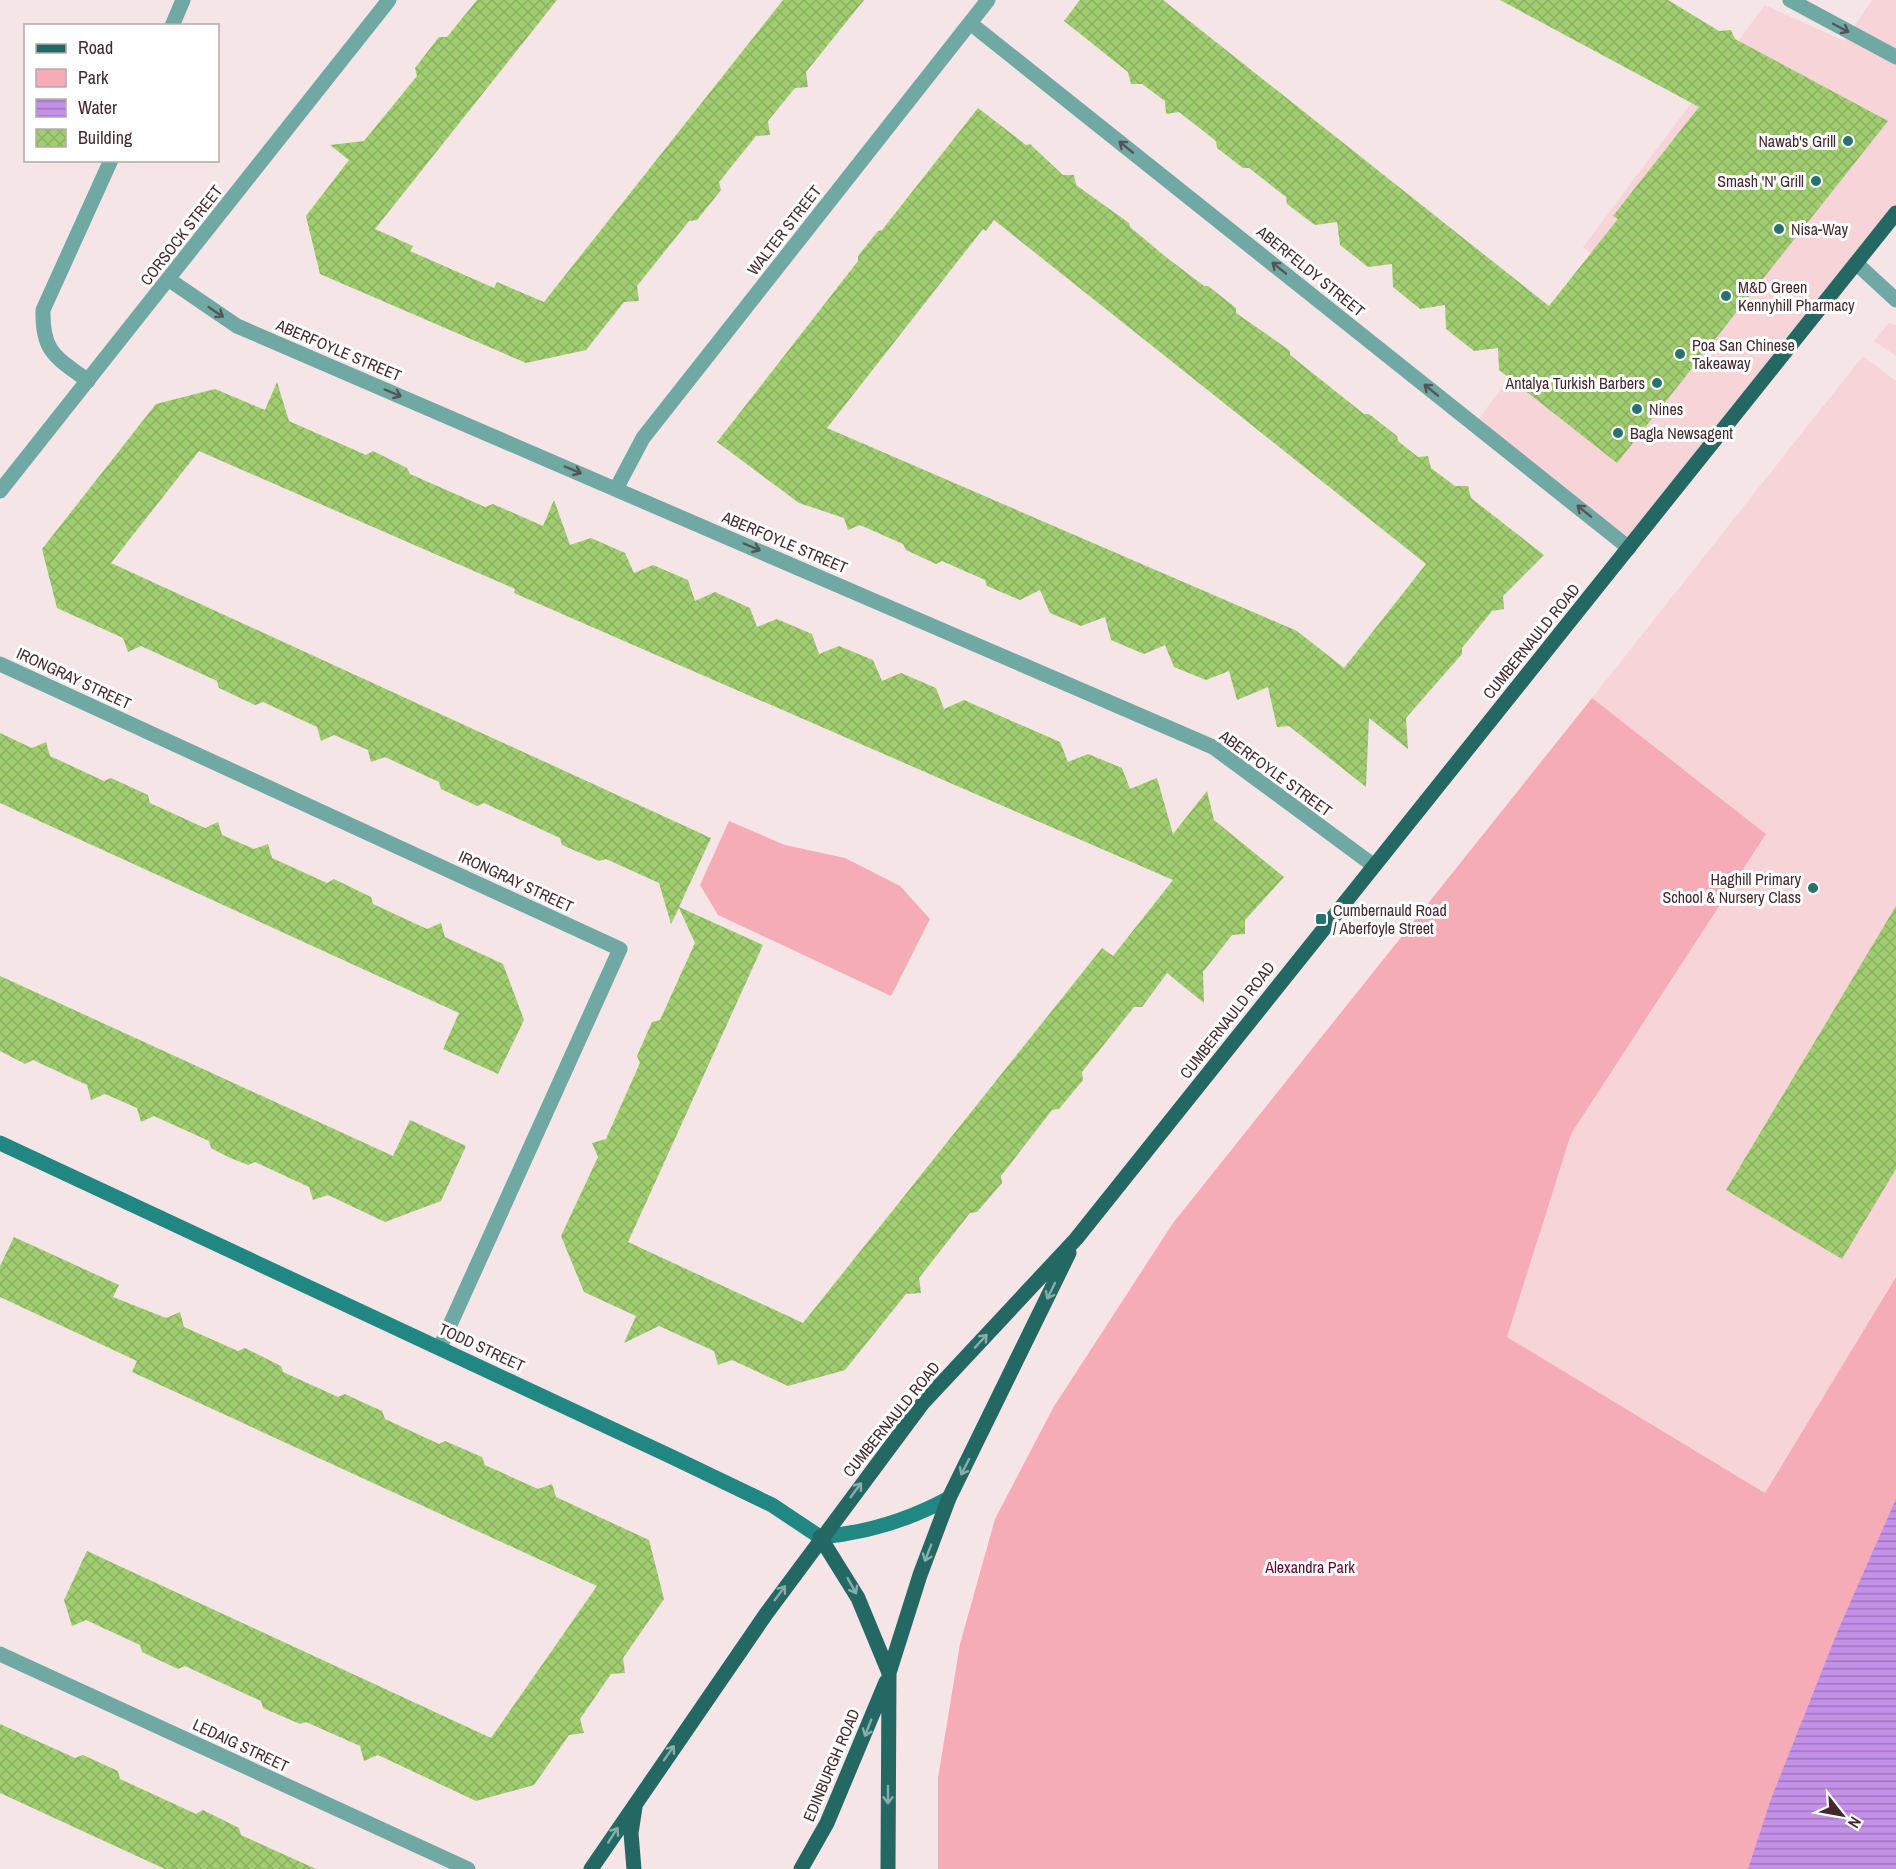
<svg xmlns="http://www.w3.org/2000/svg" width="1896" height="1869" viewBox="0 0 1896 1869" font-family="'Archivo Narrow',sans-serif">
  <defs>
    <pattern id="water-rules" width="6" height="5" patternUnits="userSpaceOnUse" patternTransform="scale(1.5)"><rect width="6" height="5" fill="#c391e7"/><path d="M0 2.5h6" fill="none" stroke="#a076bb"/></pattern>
    <pattern id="building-cross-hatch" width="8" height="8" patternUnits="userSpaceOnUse" patternTransform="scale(1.5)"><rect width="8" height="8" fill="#a0cd70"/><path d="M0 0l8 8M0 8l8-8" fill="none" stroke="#8bb061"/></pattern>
  </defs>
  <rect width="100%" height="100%" fill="#f5e5e7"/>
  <path fill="#f6d4d8" d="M 1872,0 L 1896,0 L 1896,213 L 1624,552 L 1477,421 L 1532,348 L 1676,322 L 1583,247 L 1765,5 L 1844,41 Z
    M 1889,323 L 1896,325 L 1896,356 L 1874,341 Z
    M 1863,356 L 1896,381 L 1896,1277 L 1765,1493 L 1507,1337 L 1571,1134 L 1766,834 L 1592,698 Z"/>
  <path fill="#f6acb6" d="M 1592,698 L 1766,834 L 1571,1134 L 1507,1337 L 1765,1493 L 1896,1277 L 1896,1869 L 938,1869 L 938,1778 L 960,1644 L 995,1519 L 1053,1408 L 1173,1223 Z
    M 729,821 L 785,845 L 845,858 L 900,886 L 930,919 L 891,996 L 718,915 L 700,885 Z"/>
  <path fill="url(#water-rules)" d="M 1896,1499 L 1896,1869 L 1748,1869 L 1771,1799 L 1839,1628 Z"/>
  <path fill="url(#building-cross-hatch)" fill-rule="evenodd" d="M 477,0 L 557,0 L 375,229 L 413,246 L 410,251 L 494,288 L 497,282 L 544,302 L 783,0 L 864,0 L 806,72 L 808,87 L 795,88 L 768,121 L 770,135 L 756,136 L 719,182 L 721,190 L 697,220 L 689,221 L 637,286 L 639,301 L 624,302 L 586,350 L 526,363 L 320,274 L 306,216 L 349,160 L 330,145 L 364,141 L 417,76 L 415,68 L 439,37 L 447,37 Z
    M 1080,0 L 1163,0 L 1549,306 L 1618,219 L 1613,216 L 1699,107 L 1500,0 L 1668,0 L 1719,31 L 1731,30 L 1735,39 L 1888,121 L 1617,463 L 1499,370 L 1498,348 L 1474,351 L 1446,329 L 1445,305 L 1420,309 L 1393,287 L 1392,264 L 1368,267 L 1340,245 L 1337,222 L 1315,225 L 1287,204 L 1286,197 L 1249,168 L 1243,168 L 1217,148 L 1216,141 L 1179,112 L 1166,114 L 1165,101 L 1142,84 L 1131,84 L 1128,72 L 1064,21 Z
    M 978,108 L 1026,145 L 1030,144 L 1063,175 L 1074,175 L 1076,185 L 1129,223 L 1130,227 L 1166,257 L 1204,286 L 1208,286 L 1236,308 L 1236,313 L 1279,343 L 1290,351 L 1290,355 L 1364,414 L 1369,414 L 1397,436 L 1398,441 L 1418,457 L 1428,456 L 1431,468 L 1455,486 L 1468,486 L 1471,498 L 1544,555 L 1503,596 L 1504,609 L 1492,611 L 1462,648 L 1462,654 L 1406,718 L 1408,749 L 1369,718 L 1366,787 L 1289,726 L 1277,727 L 1268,687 L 1237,700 L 1229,671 L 1206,680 L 1174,667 L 1165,645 L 1144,654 L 1111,640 L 1105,617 L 1081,626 L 1050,613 L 1040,590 L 1020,600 L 987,586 L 985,580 L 942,561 L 936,564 L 906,550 L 903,544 L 860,525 L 848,530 L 844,518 L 799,503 L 717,442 L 858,261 L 858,256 L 878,231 L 882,230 ZM 994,220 L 1426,564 L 1344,668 L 1297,631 L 827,428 L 983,229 L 986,231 Z
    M 277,382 L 289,421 L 366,455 L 373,451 L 407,468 L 410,474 L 485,507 L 493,504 L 543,526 L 554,500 L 570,545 L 591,538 L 625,553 L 634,573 L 653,565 L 688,580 L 695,601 L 715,592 L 750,608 L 757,627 L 777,619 L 812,634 L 819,654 L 839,646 L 873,660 L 882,681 L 901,673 L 936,688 L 944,709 L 964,700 L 1060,742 L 1068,762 L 1088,754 L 1122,768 L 1130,789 L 1157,778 L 1173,834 L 1207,791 L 1214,820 L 1284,877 L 1245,920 L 1245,934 L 1232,935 L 1203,972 L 1204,1003 L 1167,973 L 1142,1007 L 1134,1007 L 1082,1072 L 1083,1080 L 1059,1109 L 1052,1110 L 1001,1176 L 1002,1183 L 977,1212 L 970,1213 L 919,1278 L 921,1293 L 906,1294 L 845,1370 L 788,1386 L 732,1360 L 718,1365 L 714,1351 L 659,1326 L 624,1343 L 636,1316 L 584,1292 L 561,1236 L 598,1157 L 592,1143 L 606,1139 L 640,1063 L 637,1056 L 652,1022 L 660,1020 L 695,943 L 679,908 L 671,924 L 659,883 L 606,859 L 599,861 L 562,845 L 560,838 L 484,803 L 477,806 L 441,789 L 439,782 L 385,757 L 371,762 L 368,750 L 334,735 L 321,741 L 317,727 L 263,702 L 255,705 L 219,688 L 217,681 L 141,646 L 128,652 L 123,638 L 57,608 L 42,549 L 156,404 L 215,389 L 265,410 ZM 199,451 L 515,589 L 514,593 L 1173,880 L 1113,956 L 1102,948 L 803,1323 L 628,1242 L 763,945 L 679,907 L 711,838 L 111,563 Z
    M 0,733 L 32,748 L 46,742 L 50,756 L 104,781 L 111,778 L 148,795 L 150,803 L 205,828 L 218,822 L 222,835 L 254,849 L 268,844 L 272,858 L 327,883 L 334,879 L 371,897 L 373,904 L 427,929 L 441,923 L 445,937 L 503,964 L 524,1020 L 498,1074 L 443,1049 L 459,1013 L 0,803 Z
    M 1896,906 L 1896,1169 L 1842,1259 L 1726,1190 Z
    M 0,976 L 393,1156 L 410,1120 L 466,1146 L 441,1201 L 385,1222 L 328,1195 L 313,1200 L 309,1187 L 255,1162 L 248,1165 L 228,1157 L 211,1148 L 209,1141 L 154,1116 L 141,1122 L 137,1108 L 105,1094 L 91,1100 L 87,1085 L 33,1060 L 25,1064 L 0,1051 Z
    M 14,1237 L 119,1285 L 113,1297 L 166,1318 L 180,1312 L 184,1327 L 238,1351 L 245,1348 L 281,1366 L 283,1372 L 338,1397 L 345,1394 L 362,1402 L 382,1411 L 385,1419 L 439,1444 L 445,1441 L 482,1457 L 485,1465 L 538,1489 L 552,1484 L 556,1497 L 649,1540 L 664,1599 L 623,1658 L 625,1673 L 611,1674 L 580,1719 L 584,1733 L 569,1735 L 534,1785 L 476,1801 L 378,1755 L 364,1761 L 360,1746 L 306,1722 L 300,1724 L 263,1708 L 261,1701 L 185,1666 L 178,1669 L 142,1652 L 140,1645 L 86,1620 L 72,1626 L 64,1600 L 87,1551 L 491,1738 L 597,1586 L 132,1372 L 137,1361 L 0,1297 L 0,1266 Z
    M 0,1724 L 75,1758 L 83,1755 L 118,1771 L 120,1779 L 196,1814 L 203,1810 L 239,1828 L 241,1835 L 316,1869 L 165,1869 L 0,1793 Z"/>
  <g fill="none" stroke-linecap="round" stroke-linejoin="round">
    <path stroke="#70a8a4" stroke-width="15" d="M 172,26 L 183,0
      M 1856,263 L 1896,300
      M 88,381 C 56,357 42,353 43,310 L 111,160"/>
    <path stroke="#70a8a4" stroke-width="15" d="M 1790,0 L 1896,57
      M 970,23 L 1629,548
      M 168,279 L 237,326 L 1213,747 L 1373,865
      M 616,489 L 643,438 L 988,0
      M 0,491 L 389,0
      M 0,664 L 620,949 L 440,1347
      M 0,1654 L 468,1869"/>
    <path stroke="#208782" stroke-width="15" d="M 0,1143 L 670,1456 L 772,1505 L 820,1537 C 866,1533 909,1520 949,1498"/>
    <path stroke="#246864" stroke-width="15" d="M 820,1537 L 858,1598 L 889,1673
      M 591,1869 L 766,1614 L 922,1404 L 1076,1239 L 1896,213
      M 634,1869 L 631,1833 L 635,1807
      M 801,1869 L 827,1823 L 886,1682
      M 888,1869 L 889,1673 L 920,1575 L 949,1498 L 1069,1253"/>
  </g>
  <defs><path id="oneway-shaft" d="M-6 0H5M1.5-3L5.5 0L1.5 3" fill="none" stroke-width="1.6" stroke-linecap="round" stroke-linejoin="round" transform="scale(1.5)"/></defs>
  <g stroke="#535556">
    <use href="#oneway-shaft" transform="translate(1841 28) rotate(28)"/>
    <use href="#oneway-shaft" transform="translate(1126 147) rotate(-141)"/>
    <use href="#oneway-shaft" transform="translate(1279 268) rotate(-141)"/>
    <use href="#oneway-shaft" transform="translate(216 312) rotate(34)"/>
    <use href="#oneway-shaft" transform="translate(1431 390) rotate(-141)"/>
    <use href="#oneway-shaft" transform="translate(393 393) rotate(23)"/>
    <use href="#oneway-shaft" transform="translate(573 470) rotate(23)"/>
    <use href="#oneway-shaft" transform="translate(1584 511) rotate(-141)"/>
    <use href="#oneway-shaft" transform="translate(752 547) rotate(23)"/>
  </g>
  <g stroke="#87acaa">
    <use href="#oneway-shaft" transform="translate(1051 1291) rotate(116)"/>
    <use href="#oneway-shaft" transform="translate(981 1341) rotate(-47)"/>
    <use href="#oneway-shaft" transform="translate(965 1467) rotate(117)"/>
    <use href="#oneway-shaft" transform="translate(856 1490) rotate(-53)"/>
    <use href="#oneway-shaft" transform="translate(928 1553) rotate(111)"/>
    <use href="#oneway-shaft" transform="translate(852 1586) rotate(61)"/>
    <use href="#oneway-shaft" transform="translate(780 1593) rotate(-54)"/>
    <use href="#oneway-shaft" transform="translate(868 1728) rotate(111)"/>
    <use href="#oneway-shaft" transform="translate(669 1753) rotate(-55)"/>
    <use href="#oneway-shaft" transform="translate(888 1795) rotate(90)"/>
    <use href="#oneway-shaft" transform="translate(613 1835) rotate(-57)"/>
  </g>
  <g fill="#28726e" stroke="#fff" stroke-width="2">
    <circle cx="1848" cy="141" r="6"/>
    <circle cx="1816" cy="181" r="6"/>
    <circle cx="1779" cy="229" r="6"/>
    <circle cx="1726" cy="296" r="6"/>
    <circle cx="1680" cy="354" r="6"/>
    <circle cx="1657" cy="383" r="6"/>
    <circle cx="1637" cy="409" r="6"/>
    <circle cx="1618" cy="433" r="6"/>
    <circle cx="1813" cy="888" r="6"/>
    <rect x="1315" y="913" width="12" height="12" rx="3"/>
  </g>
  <g text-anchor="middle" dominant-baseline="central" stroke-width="6" stroke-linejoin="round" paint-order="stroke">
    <g font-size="16" fill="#44282c" stroke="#fff" text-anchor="start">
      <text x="1836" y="141" text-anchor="end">Nawab's Grill</text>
      <text x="1804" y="181" text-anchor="end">Smash 'N' Grill</text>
      <text x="1791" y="229">Nisa-Way</text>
      <text x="1738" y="287">M&amp;D Green<tspan x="1738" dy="18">Kennyhill Pharmacy</tspan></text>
      <text x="1692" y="345">Poa San Chinese<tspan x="1692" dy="18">Takeaway</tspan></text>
      <text x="1645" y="383" text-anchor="end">Antalya Turkish Barbers</text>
      <text x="1649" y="409">Nines</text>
      <text x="1630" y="433">Bagla Newsagent</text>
      <text x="1801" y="879" text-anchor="end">Haghill Primary<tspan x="1801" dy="18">School &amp; Nursery Class</tspan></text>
      <text x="1333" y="910">Cumbernauld Road<tspan x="1333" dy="18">/ Aberfoyle Street</tspan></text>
    </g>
    <g font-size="16" fill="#44282c" stroke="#fff">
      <text transform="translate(784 230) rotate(-52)">WALTER STREET</text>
      <text transform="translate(181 235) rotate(-52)">CORSOCK STREET</text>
      <text transform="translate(1311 271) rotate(39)">ABERFELDY STREET</text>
      <text transform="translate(339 350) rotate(23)">ABERFOYLE STREET</text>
      <text transform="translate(785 542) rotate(23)">ABERFOYLE STREET</text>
      <text transform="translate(1531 641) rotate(-51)">CUMBERNAULD ROAD</text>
      <text transform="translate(74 678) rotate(25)">IRONGRAY STREET</text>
      <text transform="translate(1276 773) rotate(36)">ABERFOYLE STREET</text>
      <text transform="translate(516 881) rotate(25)">IRONGRAY STREET</text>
      <text transform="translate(1227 1020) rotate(-52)">CUMBERNAULD ROAD</text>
      <text transform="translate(482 1347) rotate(25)">TODD STREET</text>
      <text transform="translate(891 1419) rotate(-51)">CUMBERNAULD ROAD</text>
      <text transform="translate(241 1745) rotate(25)">LEDAIG STREET</text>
      <text transform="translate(831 1765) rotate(-67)">EDINBURGH ROAD</text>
    </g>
    <g font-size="16" fill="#680426" stroke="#fff">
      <text x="1310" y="1567">Alexandra Park</text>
    </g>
  </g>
  <rect x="24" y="24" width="195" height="138" fill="#ffffff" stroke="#b4a9ab" stroke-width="1.5"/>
  <rect x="36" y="44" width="30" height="9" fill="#246864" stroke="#b4a9ab" stroke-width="1.5"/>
  <text x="78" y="54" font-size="18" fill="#44282c">Road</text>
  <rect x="36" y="69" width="30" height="18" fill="#f6acb6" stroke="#b4a9ab" stroke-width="1.5"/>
  <text x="78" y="84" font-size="18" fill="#44282c">Park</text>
  <rect x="36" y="99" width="30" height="18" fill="url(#water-rules)" stroke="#b4a9ab" stroke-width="1.5"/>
  <text x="78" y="114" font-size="18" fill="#44282c">Water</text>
  <rect x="36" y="129" width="30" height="18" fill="url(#building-cross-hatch)" stroke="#b4a9ab" stroke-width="1.5"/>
  <text x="78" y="144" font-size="18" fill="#44282c">Building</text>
  <g transform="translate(1842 1815) rotate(121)" stroke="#ffffff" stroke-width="4.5" paint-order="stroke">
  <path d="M0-4.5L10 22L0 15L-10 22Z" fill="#44282c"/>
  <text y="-9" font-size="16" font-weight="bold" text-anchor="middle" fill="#44282c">N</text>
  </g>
</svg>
